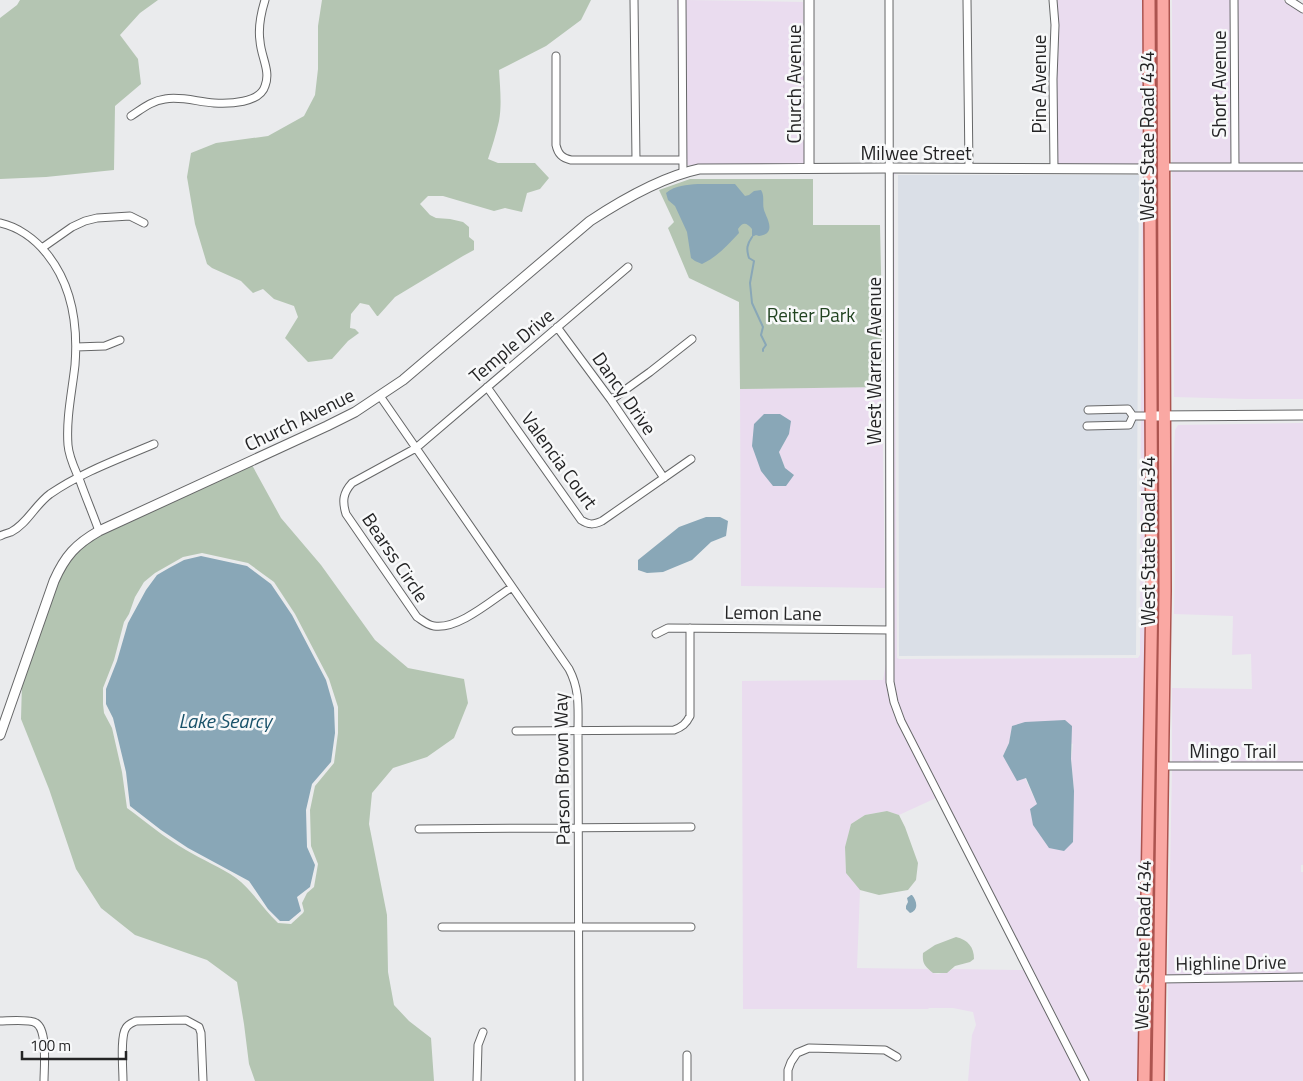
<svg xmlns="http://www.w3.org/2000/svg" width="1303" height="1081" viewBox="0 0 1303 1081" font-family="'Titillium Web',sans-serif">
  <rect width="100%" height="100%" fill="#eaebed"/>
  <path fill="#eadcef" fill-rule="evenodd" d="M 677,0 L 678,0 L 679,157 L 679,156 Z
    M 686,0 L 803,2 L 805,165 L 687,165 Z
    M 1057,0 L 1143,0 L 1143,165 L 1058,165 L 1057,79 L 1059,39 Z
    M 1172,0 L 1230,0 L 1231,163 L 1172,163 Z
    M 1238,0 L 1283,0 L 1303,14 L 1303,163 L 1239,163 Z
    M 1172,170 L 1303,171 L 1303,399 L 1246,399 L 1174,397 Z
    M 893,171 L 1143,172 L 1145,366 L 1145,412 L 1141,412 L 1142,174 L 898,172 L 895,174 L 894,176 L 897,658 L 899,659 L 1138,658 L 1140,655 L 1141,419 L 1145,419 L 1144,461 L 1146,611 L 1138,1081 L 1090,1081 L 905,720 L 898,701 L 894,681 ZM 1012,727 L 1073,744 L 1071,759 L 1074,791 L 1037,804 L 1025,778 L 1003,756 L 1009,743 Z
    M 882,387 L 885,588 L 741,586 L 740,389 ZM 780,414 L 789,434 L 779,452 L 785,468 L 773,486 Z
    M 1303,423 L 1303,762 L 1172,763 L 1172,688 L 1252,689 L 1251,654 L 1232,655 L 1233,616 L 1174,614 L 1175,563 L 1173,471 L 1175,430 L 1178,425 Z
    M 886,664 L 887,682 L 891,703 L 896,720 L 936,798 L 899,815 L 887,811 L 865,815 L 851,824 L 845,848 L 846,873 L 860,890 L 857,968 L 928,969 L 933,973 L 938,974 L 950,971 L 952,969 L 1024,970 L 1081,1081 L 968,1081 L 972,1035 L 976,1025 L 973,1012 L 953,1008 L 929,1008 L 928,1009 L 743,1009 L 742,681 L 883,680 Z
    M 1303,769 L 1303,865 L 1301,865 L 1301,872 L 1303,872 L 1303,973 L 1168,975 L 1172,770 Z
    M 1303,980 L 1303,1081 L 1168,1081 L 1168,982 Z"/>
  <path fill="#dadfe7" d="M 898,175 L 1139,175 L 1136,655 L 899,656 Z"/>
  <path fill="#b4c5b2" fill-rule="evenodd" d="M 20,0 L 158,0 L 140,13 L 120,35 L 138,59 L 141,84 L 115,106 L 114,170 L 46,177 L 0,179 L 0,18 L 17,5 Z
    M 322,0 L 591,0 L 581,20 L 546,46 L 499,70 C 500,87 502,105 499,121 C 496,134 492,147 488,159 L 498,163 L 535,163 L 549,178 L 540,189 L 527,193 L 522,212 L 505,208 L 494,211 L 443,196 L 428,196 L 420,204 L 430,215 L 436,218 L 450,219 L 463,222 L 469,227 L 469,237 L 474,241 L 474,250 L 463,256 L 395,297 L 378,316 L 377,316 L 369,305 L 360,303 L 351,314 L 350,328 L 355,329 L 359,333 L 348,341 L 332,359 L 308,362 L 285,338 L 298,317 L 294,306 L 274,299 L 263,289 L 253,293 L 241,281 L 212,268 L 207,264 L 195,224 L 187,177 L 191,153 L 216,143 L 268,136 L 304,116 L 315,95 L 318,69 L 318,26 Z
    M 690,179 L 813,179 L 813,225 L 880,225 L 882,317 L 882,387 L 740,389 L 739,302 L 689,278 L 668,228 L 674,222 L 659,190 Z
    M 252,465 L 281,518 L 321,565 L 375,640 L 408,668 L 464,679 L 468,703 L 454,738 L 427,757 L 393,768 L 372,793 L 369,824 L 387,915 L 388,972 L 394,1005 L 409,1021 L 431,1038 L 434,1081 L 255,1081 L 249,1064 L 244,1024 L 237,982 L 207,960 L 135,935 L 101,908 L 76,869 L 49,789 L 21,719 L 22,683 L 58,582 L 71,557 L 81,548 L 101,534 ZM 202,553 L 248,563 L 274,582 L 295,614 L 329,679 L 338,707 L 338,733 L 334,763 L 315,786 L 310,810 L 311,846 L 318,864 L 314,887 L 307,893 L 302,903 L 304,911 L 303,913 L 291,924 L 278,923 C 263,909 253,891 236,878 C 221,867 202,860 186,850 C 165,838 146,822 127,808 L 122,772 L 112,728 L 104,713 L 103,704 L 103,688 L 114,660 L 124,622 L 129,614 L 135,597 L 144,582 L 155,573 L 183,557 Z
    M 887,811 L 899,815 L 905,827 L 918,863 L 916,880 L 908,890 L 879,895 L 860,890 L 846,873 L 845,847 L 851,824 L 865,815 Z
    M 956,937 C 968,940 974,947 974,959 L 970,962 L 955,966 L 947,973 L 933,973 C 925,966 922,964 923,953 L 935,945 Z"/>
  <path fill="#89a7b7" d="M 698,184 L 735,184 L 745,196 L 749,195 L 754,191 L 761,190 C 765,196 762,203 764,210 C 766,216 771,224 769,230 C 767,235 763,235 759,236 L 756,235 L 752,237 L 752,229 C 747,223 743,221 738,229 L 739,233 C 728,245 717,257 702,264 L 695,261 L 691,258 L 687,232 L 675,206 L 668,200 L 666,193 C 676,185 686,185 698,184 Z
    M 764,414 L 780,414 L 791,421 L 789,434 L 779,452 L 785,468 L 794,475 L 786,486 L 773,486 L 761,471 L 752,446 L 754,424 Z
    M 706,517 L 720,517 L 728,521 L 726,536 L 711,542 L 692,560 L 675,567 L 663,572 L 647,573 L 638,570 L 638,560 L 679,527 Z
    M 201,556 L 247,566 L 271,584 L 292,615 L 326,680 L 334,708 L 335,733 L 331,762 L 312,784 L 306,810 L 307,847 L 315,865 L 310,887 L 297,897 L 301,911 L 289,921 L 280,921 L 268,909 L 249,881 L 188,848 L 161,830 L 130,806 L 126,772 L 113,718 L 106,704 L 106,689 L 117,661 L 128,623 L 146,590 L 157,575 L 169,568 L 184,560 Z
    M 1065,720 L 1072,726 L 1071,759 L 1074,791 L 1073,842 L 1064,851 L 1049,848 L 1033,825 L 1030,809 L 1037,804 L 1026,778 L 1017,781 L 1003,756 L 1009,743 L 1012,726 L 1025,722 Z
    M 911,895 L 912,895 C 917,901 919,910 910,913 L 906,909 L 906,906 L 908,902 L 907,898 Z"/>
  <g fill="none" stroke-linecap="round" stroke-linejoin="round">
    <path stroke="#89a7b7" stroke-width="2" d="M 752,237 C 747,244 746,249 749,258 L 754,261 L 750,283 L 752,303 L 763,327 L 761,335 L 766,345 L 763,349 L 763,351"/>
    <defs>
      <path id="minor" d="M 634,0 L 636,160
        M 682,0 L 683,172
        M 889,0 L 890,682 L 894,702 L 901,721 L 1085,1081
        M 967,0 L 969,168
        M 1053,0 L 1055,25 L 1053,79 L 1054,169
        M 1234,0 L 1235,167
        M 1289,0 L 1303,9
        M 556,56 L 556,145 C 558,154 562,158 571,160 L 683,160
        M 131,116 C 142,109 151,101 165,99 C 181,96 198,102 214,103 C 229,104 260,103 265,86 C 271,71 261,57 260,41 C 258,28 261,13 265,0
        M 1163,167 L 1303,167
        M 0,223 C 18,227 35,239 47,254 C 72,285 78,326 75,365 C 72,392 66,418 68,445 C 69,458 75,469 80,481 C 86,498 93,514 99,531
        M 42,248 L 72,227 L 85,221 L 97,218 L 130,216 L 144,223
        M 557,327 L 611,400 L 664,478
        M 76,347 L 105,346 L 120,340
        M 487,387 L 581,520 C 589,525 593,525 602,521 L 691,459
        M 380,396 L 569,669 C 580,690 578,708 578,731 L 579,1081
        M 611,400 L 650,372 L 692,339
        M 1088,410 L 1128,409 L 1133,416
        M 1133,416 L 1151,416
        M 1087,426 L 1129,425 L 1133,416
        M 0,536 C 4,534 8,533 11,532 C 27,524 35,505 50,494 C 82,472 119,459 154,444
        M 512,587 C 492,600 458,630 434,626 C 427,625 422,620 417,617 L 346,514 C 342,501 343,493 352,483 L 416,448 L 628,267
        M 656,634 L 668,628 L 890,630
        M 516,731 L 674,730 C 682,727 686,724 690,716 L 690,628
        M 1162,766 L 1303,766
        M 419,829 L 691,827
        M 442,927 L 691,927
        M 1159,979 L 1303,977
        M 0,1021 C 8,1021 30,1019 36,1023 C 48,1030 44,1068 44,1081
        M 123,1081 C 123,1069 120,1036 126,1028 C 128,1024 132,1023 136,1021 L 186,1020 L 199,1027 L 201,1033 L 203,1081
        M 477,1081 L 478,1045 L 483,1032
        M 687,1081 L 687,1055
        M 788,1081 L 788,1070 L 791,1062 L 797,1053 L 809,1048 L 885,1050 L 897,1057"/>
      <path id="tertiary" d="M 809,0 L 809,168
        M 1151,416 L 1303,415
        M 0,735 L 54,581 C 65,556 76,544 99,531 L 327,426 L 355,412 L 403,380 L 590,221 C 622,200 661,177 699,169 L 889,168 L 1150,169"/>
      <path id="primary" d="M 1144,1081 L 1152,590 L 1149,0
        M 1158,1081 L 1165,591 L 1163,0"/>
    </defs>
    <use href="#minor" stroke="#666768" stroke-width="9"/>
    <use href="#tertiary" stroke="#666768" stroke-width="11"/>
    <use href="#primary" stroke="#ac544f" stroke-width="14"/>
    <use href="#minor" stroke="#fff" stroke-width="7"/>
    <use href="#tertiary" stroke="#fff" stroke-width="9"/>
    <use href="#primary" stroke="#faa8a3" stroke-width="11"/>
  </g>
  <g text-anchor="middle" dominant-baseline="central" stroke-width="5" stroke-linejoin="round" paint-order="stroke">
    <g font-size="19" fill="#242425" stroke="#f8f9fa">
      <text transform="translate(793 84) rotate(-90)">Church Avenue</text>
      <text transform="translate(1038 84) rotate(-90)">Pine Avenue</text>
      <text transform="translate(1218 84) rotate(-90)">Short Avenue</text>
      <text transform="translate(1146 136) rotate(-90)">West State Road 434</text>
      <text x="916" y="152">Milwee Street</text>
      <text transform="translate(511 345) rotate(-40)">Temple Drive</text>
      <text transform="translate(873 361) rotate(-90)">West Warren Avenue</text>
      <text transform="translate(625 393) rotate(55)">Dancy Drive</text>
      <text transform="translate(299 419) rotate(-26)">Church Avenue</text>
      <text transform="translate(560 460) rotate(54)">Valencia Court</text>
      <text transform="translate(1147 541) rotate(-90)">West State Road 434</text>
      <text transform="translate(396 557) rotate(56)">Bearss Circle</text>
      <text transform="translate(773 612) rotate(1)">Lemon Lane</text>
      <text x="1233" y="750">Mingo Trail</text>
      <text transform="translate(561 769) rotate(-91)">Parson Brown Way</text>
      <text transform="translate(1142 945) rotate(-89)">West State Road 434</text>
      <text transform="translate(1231 962) rotate(-1)">Highline Drive</text>
    </g>
    <g font-size="19" fill="#214320" stroke="#f8f9fa">
      <text x="811" y="314">Reiter Park</text>
    </g>
    <g font-size="20" font-style="italic" fill="#19526a" stroke="#f8f9fa">
      <text x="225" y="720">Lake Searcy</text>
    </g>
  </g>
  <path d="M22 1051v8h104v-8" fill="none" stroke="#242425" stroke-width="2.5"/>
  <text x="30" y="1051" font-size="15" fill="#242425" stroke="#f8f9fa" stroke-width="4" paint-order="stroke">100 m</text>
</svg>
